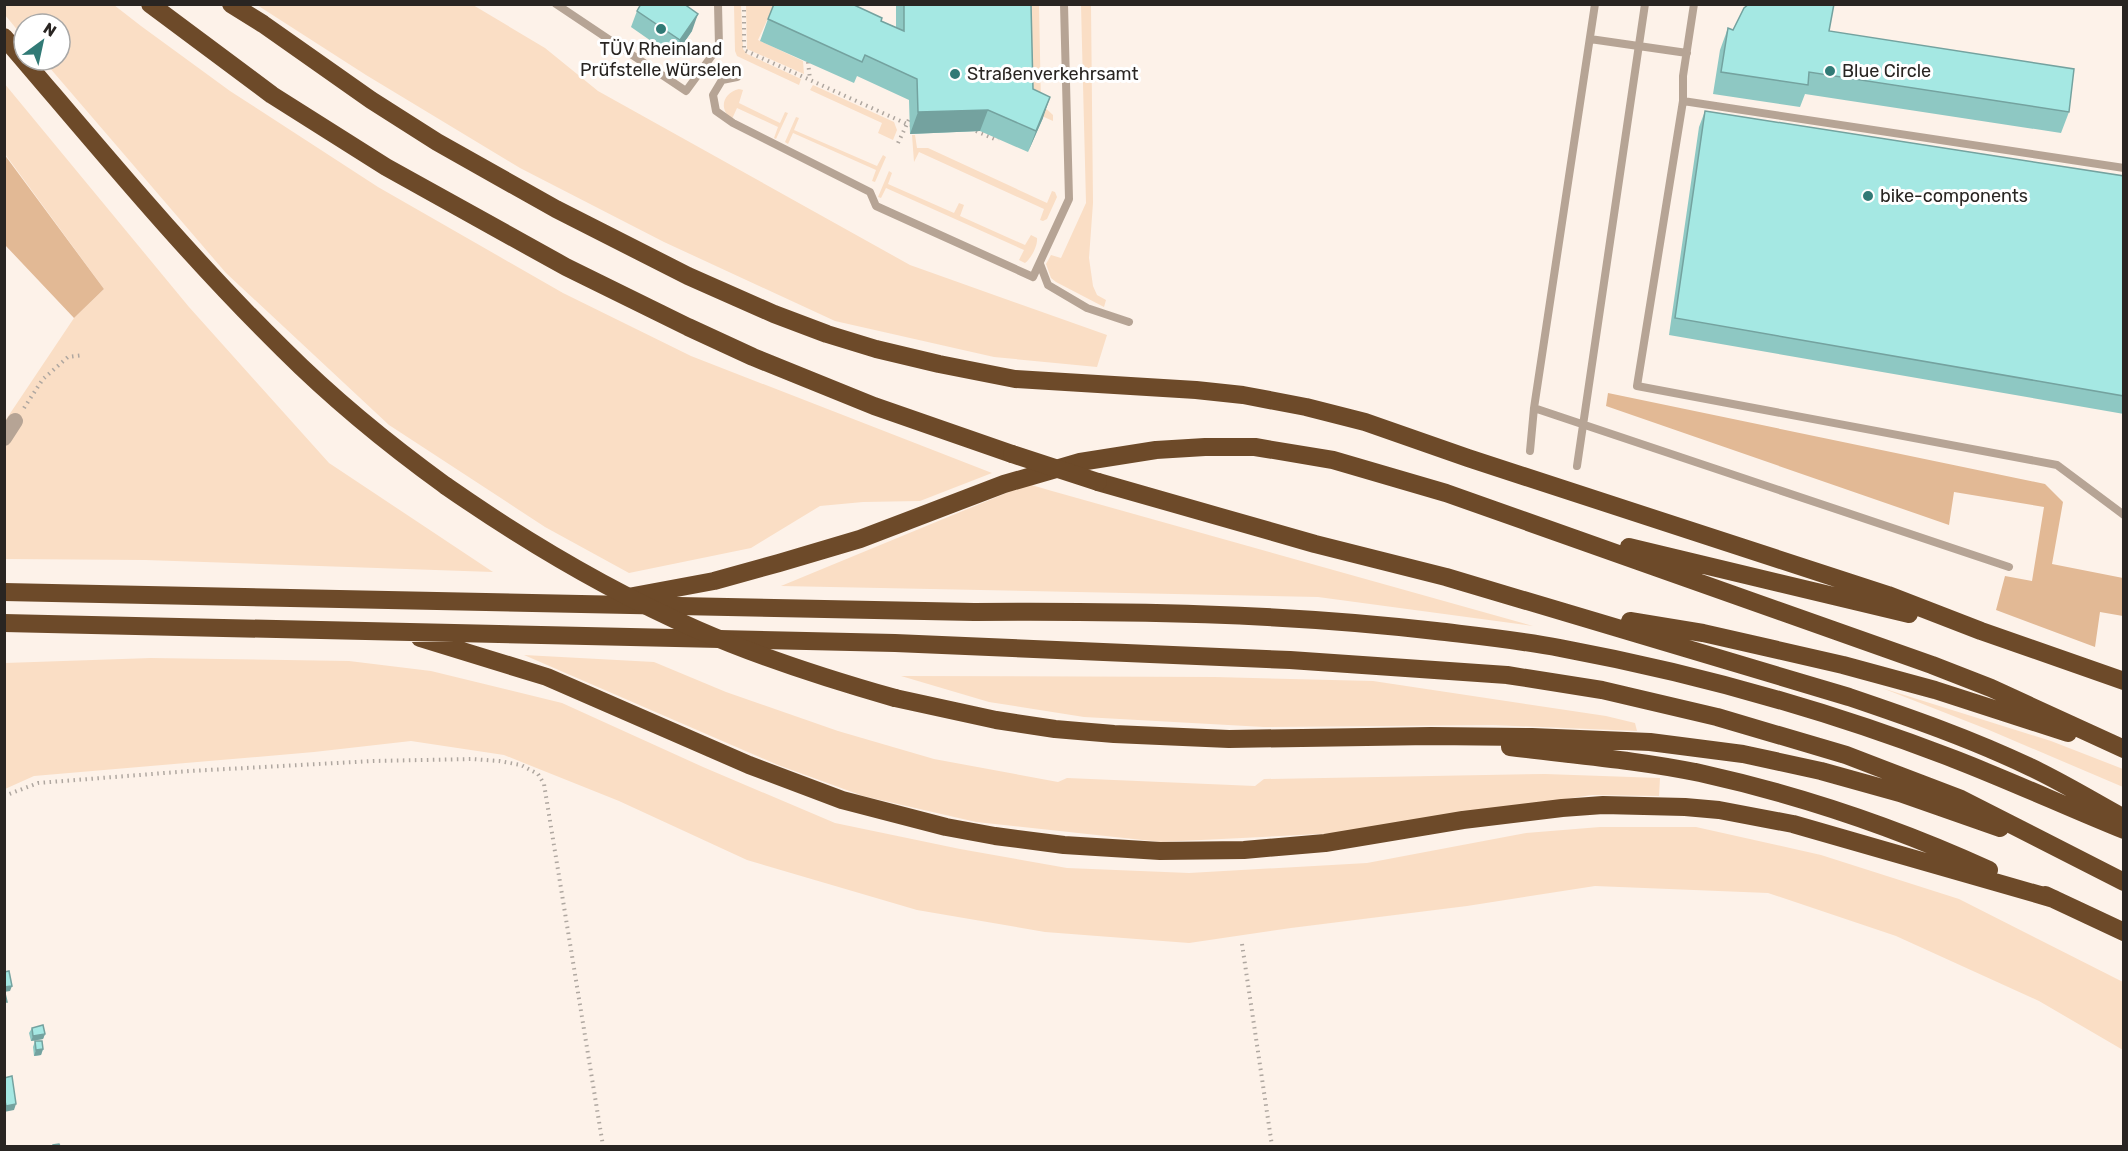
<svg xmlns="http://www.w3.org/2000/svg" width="2128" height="1151" viewBox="0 0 2128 1151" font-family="Rubik,sans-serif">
  <rect width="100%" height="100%" fill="#fdf2e9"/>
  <path fill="#fadec5" d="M 4,5 L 114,5 L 141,26 L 230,91 L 378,187 L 563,293 L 691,356 L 992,473 L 920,501 L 863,502 L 820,506 L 751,548 L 629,573 L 545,527 L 389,425 L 226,273 L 43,60 L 60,60 L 60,24 L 24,24 L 24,38 L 5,15 Z
    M 257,5 L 473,5 L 545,48 L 598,91 L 910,265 L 1107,335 L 1097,367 L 994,357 L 835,321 L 664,242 L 520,168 L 366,75 Z
    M 734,5 L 741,5 L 743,49 L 747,54 L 801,79 L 799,85 L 737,56 L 735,51 Z
    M 746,5 L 774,5 L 758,40 L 803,61 L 804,74 L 747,49 Z
    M 1024,5 L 1039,5 L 1041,104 L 1053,115 L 1053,121 L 1026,109 Z
    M 1081,5 L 1091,5 L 1093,203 L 1089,258 L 1093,286 L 1097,295 L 1106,300 L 1104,307 L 1056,282 L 1051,278 L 1046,264 L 1051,255 L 1061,258 L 1086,203 Z
    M 4,83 L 189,307 L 329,463 L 493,572 L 145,560 L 5,559 L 5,421 L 74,318 L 104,289 L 5,154 Z
    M 813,85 L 894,122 L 897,130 L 893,140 L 878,133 L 882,123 L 810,90 Z
    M 739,89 L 743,90 L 739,103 L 780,123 L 785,112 L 788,113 L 776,139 L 774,138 L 778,127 L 737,108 L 732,119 C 718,109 723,93 739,89 Z
    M 796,117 L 799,118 L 794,130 L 877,166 L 883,155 L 886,157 L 875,182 L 872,181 L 876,170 L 793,133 L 788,144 L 785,142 Z
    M 912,135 L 915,135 L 917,148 L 928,148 L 1047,203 L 1052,191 L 1055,192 L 1057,197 L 1047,219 L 1043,221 L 1040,220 L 1044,209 L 919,152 L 914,162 Z
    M 889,171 L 892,173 L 888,184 L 954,213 L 959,203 L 964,205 L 960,216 L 1025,245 L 1031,235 L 1037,238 C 1038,245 1031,259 1025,263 L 1019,260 L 1024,250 L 886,188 L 881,198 L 878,197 Z
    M 1028,484 L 1052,491 L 1533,626 L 1318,597 L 781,586 Z
    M 524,655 L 654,662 L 726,692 L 838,731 L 934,759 L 1058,782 L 1067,778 L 1255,786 L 1264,779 L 1545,774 L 1660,778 L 1659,796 L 1592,795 L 1339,833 L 1161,842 L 976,822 L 863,796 L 778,765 Z
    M 151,658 L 349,661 L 431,671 L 562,703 L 703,767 L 835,823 L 960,849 L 1067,868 L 1189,873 L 1367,863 L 1526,833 L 1600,827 L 1696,827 L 1821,855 L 1959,899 L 2123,982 L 2123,1050 L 2039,1001 L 1896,936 L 1768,893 L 1595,886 L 1467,906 L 1291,928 L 1189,943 L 1045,932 L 917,910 L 747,860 L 619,801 L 504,755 L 411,741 L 314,752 L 34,776 L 5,789 L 5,663 Z
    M 901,676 L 1215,677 L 1373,681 L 1606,716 L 1635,723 L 1637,731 L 1493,725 L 1264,727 L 1084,717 L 989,702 Z
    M 1882,688 L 2051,741 L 2123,769 L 2123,787 L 1989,730 Z"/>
  <path fill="#e2b995" d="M 4,154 L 104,289 L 74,318 L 5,245 Z
    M 1608,393 L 2045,484 L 2063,502 L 2052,564 L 2123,578 L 2123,616 L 2100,612 L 2095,647 L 1996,610 L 2005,576 L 2032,581 L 2044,507 L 1954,492 L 1949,525 L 1606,406 Z"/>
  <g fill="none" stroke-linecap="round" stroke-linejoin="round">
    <path stroke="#afa7a0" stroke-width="4" stroke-dasharray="1.5 4.5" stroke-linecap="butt" d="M 744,4 L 744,50 L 907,124 L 910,117
      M 808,62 L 810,79
      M 976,131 L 997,140 L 998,139
      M 898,143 L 907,124 L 910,125
      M 24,408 L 43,379 L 68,357 L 83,355
      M 4,796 L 38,783 L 190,771 L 373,761 L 472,759 L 499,761 L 521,765 L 538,774 L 544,784 L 603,1146
      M 1242,944 L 1272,1146"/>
    <path stroke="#b6a495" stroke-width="8" d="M 556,4 L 686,91 L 719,46 L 718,4
      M 1694,4 L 1683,76 L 1683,101 L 1637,386 L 2057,465 L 2124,515
      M 1590,39 L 1687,53
      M 737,77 L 722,80 L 713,95 L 716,111 L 733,123 L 870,192 L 876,206 L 1033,277 L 1069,199 L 1064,4
      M 1683,101 L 2124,168
      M 1040,264 L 1048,285 L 1087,308 L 1129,322
      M 1534,408 L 2009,567
      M 1530,451 L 1534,408 L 1595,4
      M 1577,466 L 1645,4"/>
    <path stroke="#b6a495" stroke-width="16" d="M 4,438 L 15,421"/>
    <path stroke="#6d4a29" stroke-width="18" d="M 150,4 L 272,95 L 386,167 L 566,267 L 688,327 L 753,357 L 874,406 L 1012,454
      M 231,4 L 263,24 L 371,100 L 437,142 L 556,209 L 688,276 L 774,314 L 827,334 L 876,349 L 939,364 L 1015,379 L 1196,390 L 1243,395 L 1306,407 L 1365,422 L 1468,458 L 1888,595 L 1981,631 L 2124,681
      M 4,37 C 95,143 183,251 283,349 C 333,399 388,444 446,486
      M 1098,482 L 1315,544 L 1446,577 L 1849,697 C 1911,718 1971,739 2030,767 C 2062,782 2093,801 2124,818
      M 1629,547 L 1909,614
      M 4,592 L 974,612 C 1129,611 1283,613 1436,631 C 1478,636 1519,640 1560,648 C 1694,673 1827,710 1954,759 C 2011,781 2067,807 2124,830
      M 628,597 L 714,581 L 779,563 L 860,539 L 1004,484 L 1080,462 L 1156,450 L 1205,447 L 1255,447 L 1333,460 L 1446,493 L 1932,665 L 1991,688 L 2124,749
      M 1630,621 L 1703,633 L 1843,665 L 1935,690 L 2068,733
      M 4,623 L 895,643 L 1290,660 L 1507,675 L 1602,690 L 1717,717 L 1846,755 L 1961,799 L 2124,882
      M 420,638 L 547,677 L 749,765 L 842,800 L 946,827 L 995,836 L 1064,845 L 1160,851 L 1244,850 L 1325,843 L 1463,820 L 1562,808 L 1603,805 L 1685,807 L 1719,810 L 1793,824 L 2054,899
      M 895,698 L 996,720 L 1055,729 L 1114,734 L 1229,739 L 1431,736 L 1532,737 L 1650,742 L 1743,754 L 1821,771 L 1900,793 L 2000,828
      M 1510,747 C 1573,755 1638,760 1700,773 C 1799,795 1897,828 1989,870
      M 2045,895 L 2124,932"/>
    <path stroke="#6d4a29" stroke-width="18" d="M 1012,454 L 1098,482
      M 446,486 C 525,541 609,591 698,630 C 762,658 828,679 895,698"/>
  </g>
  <path fill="#8ec8c3" d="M 641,4 L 688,4 L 687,7 L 692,31 L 674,57 L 631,27 L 637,11 Z
    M 896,4 L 1031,4 L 1033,89 L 1043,118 L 1028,152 L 980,131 L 910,134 L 909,100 L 857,76 L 854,83 L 760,41 L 768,19 L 881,21 L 896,27 Z
    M 1728,28 L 1733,30 L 1829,31 L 2069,112 L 2061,133 L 1805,94 L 1800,107 L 1713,94 L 1720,50 Z
    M 1705,111 L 2124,176 L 2124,414 L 1669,335 L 1699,127 Z
    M 32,1028 L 45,1034 L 43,1039 L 31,1041 L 29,1033 Z
    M 35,1041 L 43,1049 L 41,1055 L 34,1056 L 33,1047 Z"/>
  <path fill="#74a29f" d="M 698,14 L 692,31 L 674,57 L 680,40 Z
    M 1050,97 L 1043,118 L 1028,152 L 1036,131 Z
    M 988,110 L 980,131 L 910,134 L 918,112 Z
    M 12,986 L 10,991 L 4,992 L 4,987 Z
    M 45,1034 L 43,1039 L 31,1041 L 33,1036 Z
    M 43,1049 L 41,1055 L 34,1056 L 36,1050 Z
    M 16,1104 L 14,1110 L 4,1112 L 6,1106 Z"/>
  <path fill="#a5e8e3" stroke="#74a29f" stroke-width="1.5" d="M 641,4 L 684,4 L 698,14 L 680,40 L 637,11 Z
    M 774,4 L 852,4 L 882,18 L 881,21 L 904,31 L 904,4 L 1031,4 L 1033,89 L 1050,97 L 1036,131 L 988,110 L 918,112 L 917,79 L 865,55 L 862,62 L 768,19 Z
    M 1749,4 L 1834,4 L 1829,31 L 2074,69 L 2069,112 L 1809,72 L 1808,85 L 1721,72 L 1728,28 L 1733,30 L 1744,8 Z
    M 1705,111 L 2124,176 L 2124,396 L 1675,318 Z
    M 9,971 L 12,986 L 4,987 L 4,972 Z
    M 4,989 L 7,1002 L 4,1002 Z
    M 43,1025 L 45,1034 L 33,1036 L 32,1028 Z
    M 35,1041 L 42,1041 L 43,1049 L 36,1050 Z
    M 12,1076 L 16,1104 L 6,1106 L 4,1096 L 4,1078 Z
    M 59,1144 L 60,1146 L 53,1146 L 53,1145 Z"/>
  <g fill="#317a76" stroke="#fff" stroke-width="2">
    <circle cx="661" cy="29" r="6"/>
    <circle cx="1830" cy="71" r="6"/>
    <circle cx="955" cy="74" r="6"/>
    <circle cx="1868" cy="196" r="6"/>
  </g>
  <g text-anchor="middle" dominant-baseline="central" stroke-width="6" stroke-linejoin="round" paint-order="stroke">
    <g font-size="18" fill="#292522" stroke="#fff" text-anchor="start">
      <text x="661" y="49" text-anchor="middle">TÜV Rheinland<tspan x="661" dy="21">Prüfstelle Würselen</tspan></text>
      <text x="1842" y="71">Blue Circle</text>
      <text x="967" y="74">Straßenverkehrsamt</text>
      <text x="1880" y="196">bike-components</text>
    </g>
  </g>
  <rect width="2128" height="1151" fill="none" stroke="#292522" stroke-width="12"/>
  <g transform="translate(42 42) rotate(33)"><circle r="28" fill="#ffffff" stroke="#a9a8a7" stroke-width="1.5"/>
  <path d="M0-4.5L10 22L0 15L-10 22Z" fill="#317a76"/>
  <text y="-9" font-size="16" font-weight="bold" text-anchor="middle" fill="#292522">N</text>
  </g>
</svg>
